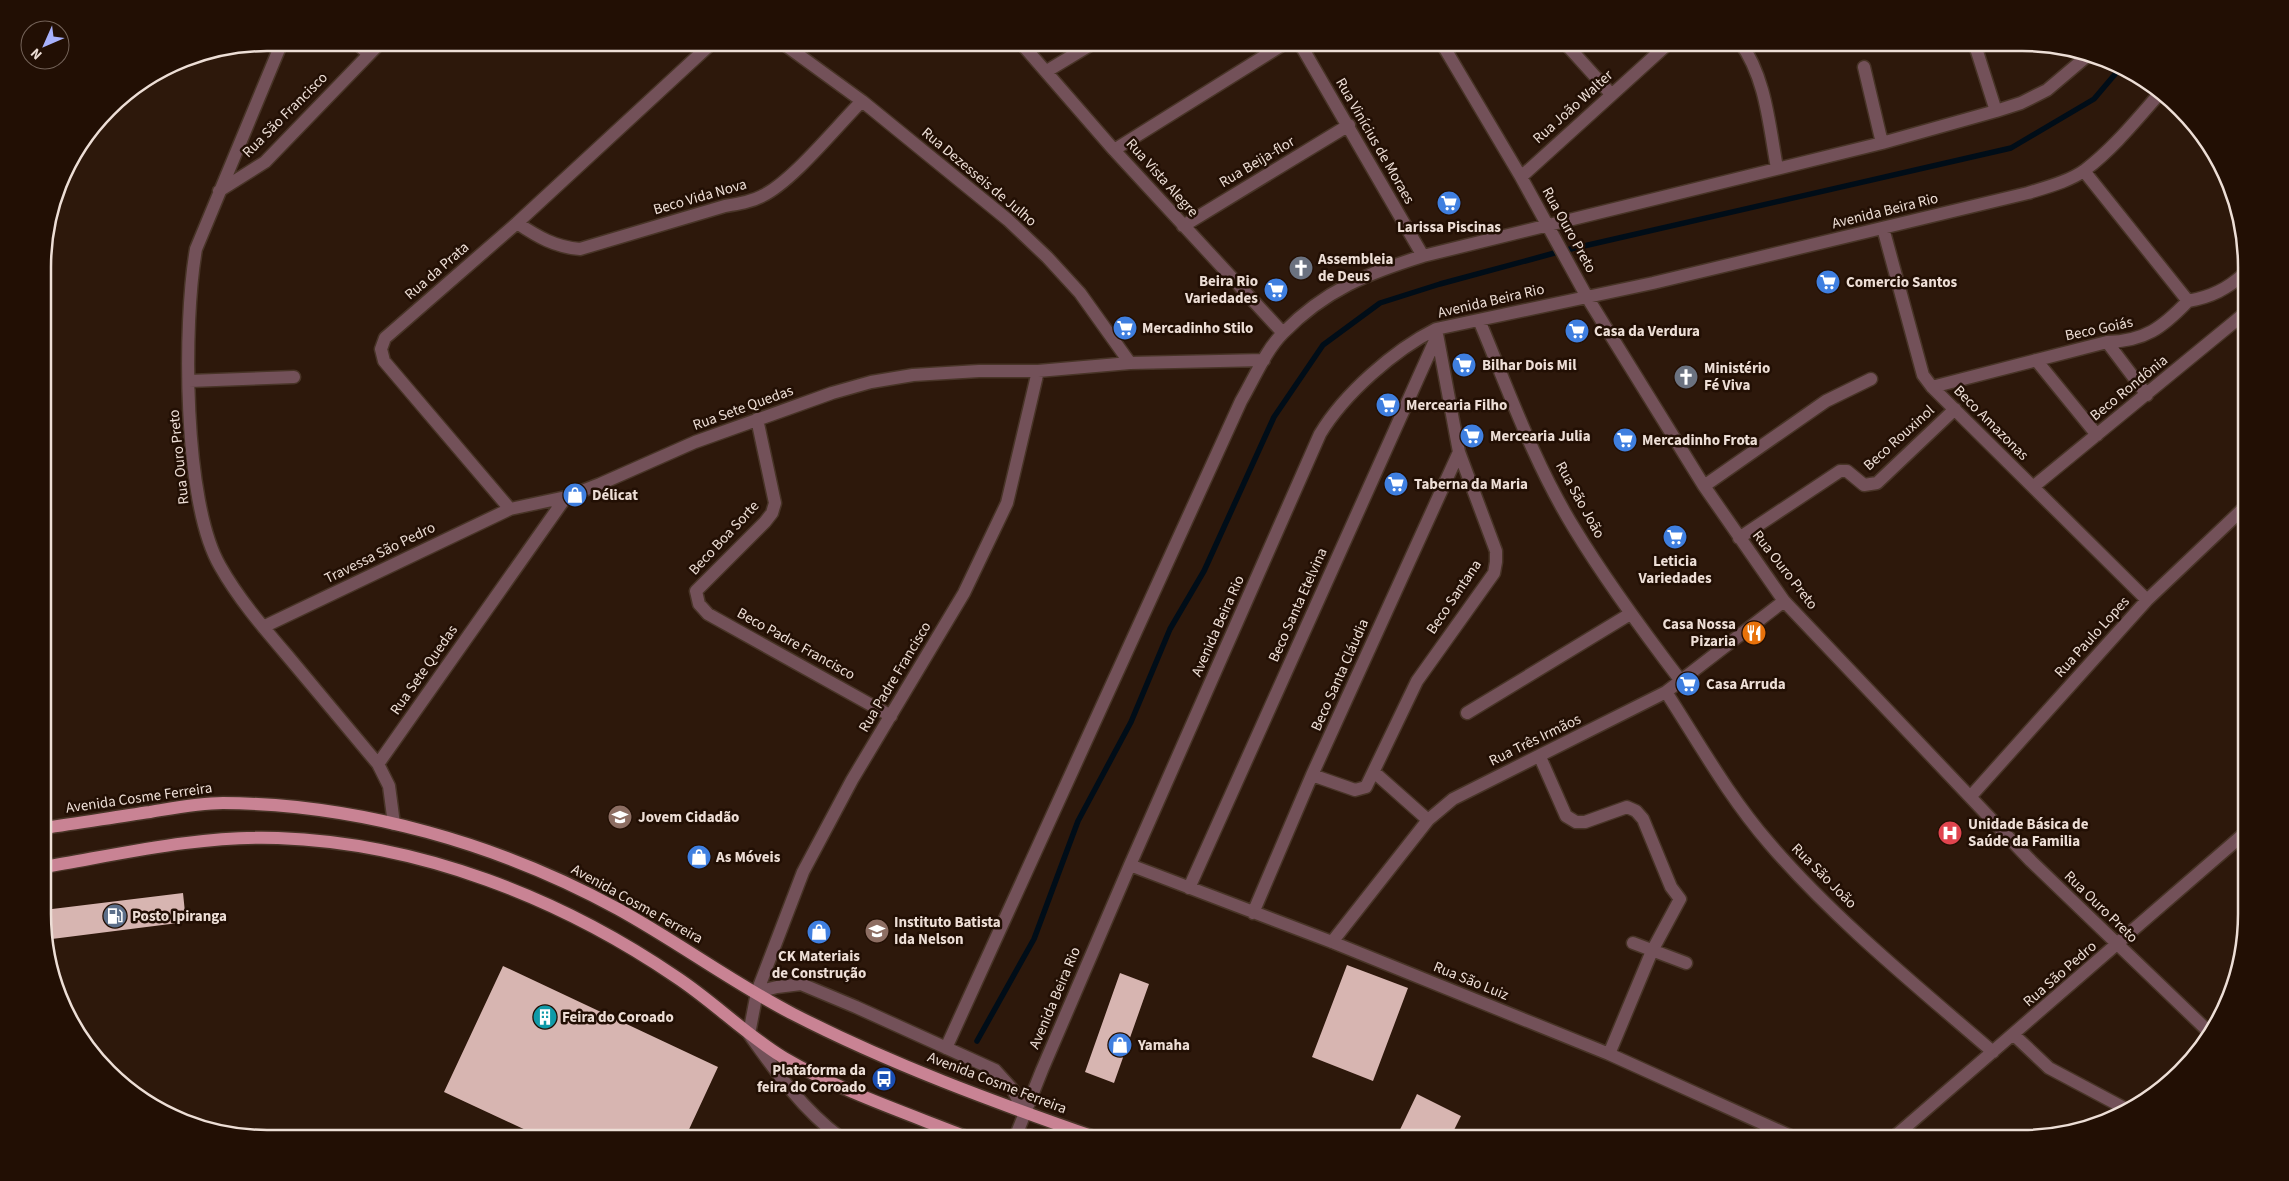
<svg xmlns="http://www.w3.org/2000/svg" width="2289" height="1181" viewBox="0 0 2289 1181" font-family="'Source Sans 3',sans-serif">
  <rect width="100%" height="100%" fill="#2d180b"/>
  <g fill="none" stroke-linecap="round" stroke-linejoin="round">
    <path stroke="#000d18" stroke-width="5.5" d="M 977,1041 L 1034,939 L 1078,821 L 1131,722 L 1170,629 L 1204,571 L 1274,417 L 1323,345 L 1380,303 L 1440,284 L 1562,251 L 2011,148 L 2094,99 L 2122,66"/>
  </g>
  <path fill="#d7b5b1" d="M 183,893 L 186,922 L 44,940 L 44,910 Z
    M 1347,965 L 1408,988 L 1373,1081 L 1312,1057 Z
    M 503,966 L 718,1067 L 685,1138 L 543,1138 L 444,1092 Z
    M 1120,973 L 1149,984 L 1114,1083 L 1085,1072 Z
    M 1417,1094 L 1461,1116 L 1450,1138 L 1396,1138 Z"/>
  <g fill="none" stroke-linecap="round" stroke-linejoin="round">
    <defs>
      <path id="minor" d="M 282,42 L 196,249 C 183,323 183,502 220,566 C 238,598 262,626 286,654 C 317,691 347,727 378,764 L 389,786 L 394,824
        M 356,42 L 368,54
        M 781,42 L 862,101 L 1008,220 L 1047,257 L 1080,293 L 1130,363
        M 1020,42 L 1114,150 L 1283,333
        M 1299,42 L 1423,256
        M 1441,42 L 1521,177 L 1587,297 L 1704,486 L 1784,601 L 2031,861 L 2210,1033
        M 1564,42 L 1611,94
        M 1740,42 C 1766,78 1769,125 1777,168
        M 1974,42 L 1996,111
        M 1864,67 L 1882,143
        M 1047,71 L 1095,42
        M 1114,150 L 1287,42
        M 2084,171 L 2188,301
        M 1521,177 L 1670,42
        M 219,191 L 265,162 L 381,42
        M 517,223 C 538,237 555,247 580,249 L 725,206 C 738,204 751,202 762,196 C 792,182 837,126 862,101
        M 1183,226 L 1349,125
        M 1883,228 L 1923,375 L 1932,387 L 2147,600
        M 2188,301 C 2211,297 2227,289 2245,273
        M 1479,320 C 1508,389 1534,463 1574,528 C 1606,581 1643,631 1681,681
        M 2107,342 L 2147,395
        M 2036,360 L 2097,435
        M 189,381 L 294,377
        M 1932,387 L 2107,342 C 2145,341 2162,328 2188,301
        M 757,419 L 775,503 L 772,513 L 765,522 L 696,591 L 699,604 L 708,614 L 891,716
        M 1704,486 L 1826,401 L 1871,379
        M 2033,487 L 2245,313
        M 566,497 L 510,509 L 384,361 L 381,349 L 385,338 L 517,223 L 713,42
        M 1739,538 L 1840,471 L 1847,471 L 1864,485 L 1877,483 L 1955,409
        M 263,627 L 510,509
        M 1666,692 C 1699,743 1729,797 1769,843 C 1833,918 1918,987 1993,1052
        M 1467,713 L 1630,614
        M 1540,757 L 1566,816 L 1576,822 L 1585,822 L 1627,807 L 1636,811 L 1643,819 L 1671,887 L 1680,899 L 1652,951 L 1609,1054
        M 378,764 L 566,497 L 600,484 L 695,442 L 832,393 L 871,382 L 913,375 L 979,371 L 1038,371 L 1130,363 L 1264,360
        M 1374,772 L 1428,820
        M 1312,775 L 1355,790 L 1366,787 L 1417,681 L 1494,573 L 1496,562 L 1496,551 L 1459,452 L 1437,334
        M 1971,796 L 2147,600 L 2245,507
        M 1130,865 L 1332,942 L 1609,1054 L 1795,1138
        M 1189,888 L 1437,336
        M 1253,913 L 1312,775 L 1459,452
        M 1332,942 L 1428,820 L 1453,799 L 1666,692 L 1784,601
        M 1633,943 L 1686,963
        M 757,992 L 777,987 L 801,984 L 856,1007 L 995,1070 L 1013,1090 L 1024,1113
        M 2014,1035 L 2049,1068 L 2128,1110
        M 946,1048 L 1241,401 C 1254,379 1265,351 1283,333 C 1325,290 1368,273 1423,256 L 1882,143 L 1996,111 L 2021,103 L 2047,90 L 2086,57
        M 841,1138 C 803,1110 776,1072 749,1034 L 757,992 L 803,872 L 852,780 L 964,593 L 1007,503 L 1038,371
        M 1015,1138 L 1042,1070 L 1130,865 L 1320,434 C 1344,394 1394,350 1436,329 L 1653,283 L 2028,193 C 2047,187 2070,181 2085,170 C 2114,148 2137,119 2161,92
        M 1893,1138 L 2246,832"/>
      <path id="major" d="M 44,828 C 80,823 115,817 150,812 C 174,808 199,803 223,803 C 360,804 499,844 618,909 C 678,942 733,983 793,1014 C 890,1064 994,1102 1097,1138
        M 44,867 C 121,854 200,835 278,838 C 420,843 560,898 676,977 C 714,1002 746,1035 784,1058 C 840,1091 909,1114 969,1138"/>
    </defs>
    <use href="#minor" stroke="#483427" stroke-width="15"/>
    <use href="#major" stroke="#483427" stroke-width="15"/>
    <use href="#minor" stroke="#735159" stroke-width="12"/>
    <use href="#major" stroke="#c98394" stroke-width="12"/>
  </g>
  <defs>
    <symbol id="supermarket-disc" viewBox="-11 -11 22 22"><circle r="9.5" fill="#3f7fe0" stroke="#220f04"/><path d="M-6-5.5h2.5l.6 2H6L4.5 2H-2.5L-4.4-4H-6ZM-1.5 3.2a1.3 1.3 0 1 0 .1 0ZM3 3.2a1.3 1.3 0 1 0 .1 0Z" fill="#fff"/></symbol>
    <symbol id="church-disc" viewBox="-11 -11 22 22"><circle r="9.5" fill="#6b7280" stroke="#220f04"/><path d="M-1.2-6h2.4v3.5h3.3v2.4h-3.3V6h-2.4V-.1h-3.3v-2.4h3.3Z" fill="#fff"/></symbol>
    <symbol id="shop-disc" viewBox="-11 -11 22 22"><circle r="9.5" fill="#3f7fe0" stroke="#220f04"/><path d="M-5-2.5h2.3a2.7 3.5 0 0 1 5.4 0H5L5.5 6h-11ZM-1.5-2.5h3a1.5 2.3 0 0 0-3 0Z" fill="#fff"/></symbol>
    <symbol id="restaurant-disc" viewBox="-11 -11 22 22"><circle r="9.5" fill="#e8710a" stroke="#220f04"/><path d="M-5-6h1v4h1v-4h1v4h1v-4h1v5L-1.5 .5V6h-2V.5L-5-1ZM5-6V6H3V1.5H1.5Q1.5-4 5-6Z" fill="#fff"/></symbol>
    <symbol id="school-disc" viewBox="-11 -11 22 22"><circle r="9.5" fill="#8d6e63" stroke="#220f04"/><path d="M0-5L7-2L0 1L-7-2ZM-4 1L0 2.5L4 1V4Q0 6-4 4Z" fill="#fff"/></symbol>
    <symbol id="hospital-disc" viewBox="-11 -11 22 22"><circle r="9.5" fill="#e0444e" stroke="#220f04"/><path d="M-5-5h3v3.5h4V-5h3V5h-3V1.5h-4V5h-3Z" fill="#fff"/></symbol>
    <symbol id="fuel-disc" viewBox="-11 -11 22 22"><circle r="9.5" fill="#5c6f8a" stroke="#220f04"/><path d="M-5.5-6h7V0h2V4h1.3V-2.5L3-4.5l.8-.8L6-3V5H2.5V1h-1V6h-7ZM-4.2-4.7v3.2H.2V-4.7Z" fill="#fff"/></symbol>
    <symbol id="building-disc" viewBox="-11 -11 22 22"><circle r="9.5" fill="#0f9aa8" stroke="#220f04"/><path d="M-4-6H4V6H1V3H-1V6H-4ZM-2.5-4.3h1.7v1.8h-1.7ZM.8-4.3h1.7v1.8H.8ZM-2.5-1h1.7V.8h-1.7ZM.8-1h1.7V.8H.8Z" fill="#fff"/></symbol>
    <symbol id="bus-disc" viewBox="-11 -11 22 22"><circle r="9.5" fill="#1a4fb4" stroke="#220f04"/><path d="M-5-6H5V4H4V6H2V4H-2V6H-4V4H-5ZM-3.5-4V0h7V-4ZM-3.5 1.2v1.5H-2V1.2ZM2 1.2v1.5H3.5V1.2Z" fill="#fff"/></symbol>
  </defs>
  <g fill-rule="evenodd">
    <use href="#supermarket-disc" x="1435" y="189" width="28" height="28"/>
    <use href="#church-disc" x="1287" y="254" width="28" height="28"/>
    <use href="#supermarket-disc" x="1814" y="268" width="28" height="28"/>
    <use href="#supermarket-disc" x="1262" y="276" width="28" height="28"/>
    <use href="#supermarket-disc" x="1111" y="314" width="28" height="28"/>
    <use href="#supermarket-disc" x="1563" y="317" width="28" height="28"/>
    <use href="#supermarket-disc" x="1450" y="351" width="28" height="28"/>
    <use href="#church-disc" x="1672" y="363" width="28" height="28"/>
    <use href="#supermarket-disc" x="1374" y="391" width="28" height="28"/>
    <use href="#supermarket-disc" x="1458" y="422" width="28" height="28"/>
    <use href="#supermarket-disc" x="1611" y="426" width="28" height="28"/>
    <use href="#supermarket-disc" x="1382" y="470" width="28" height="28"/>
    <use href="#shop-disc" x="561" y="481" width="28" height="28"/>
    <use href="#supermarket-disc" x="1661" y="523" width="28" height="28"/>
    <use href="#restaurant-disc" x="1740" y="619" width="28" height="28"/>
    <use href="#supermarket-disc" x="1674" y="670" width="28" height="28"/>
    <use href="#school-disc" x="606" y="803" width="28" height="28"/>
    <use href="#hospital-disc" x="1936" y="819" width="28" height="28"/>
    <use href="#shop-disc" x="685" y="843" width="28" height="28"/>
    <use href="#fuel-disc" x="101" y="902" width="28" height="28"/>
    <use href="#school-disc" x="863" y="917" width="28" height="28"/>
    <use href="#shop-disc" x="805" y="918" width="28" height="28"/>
    <use href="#building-disc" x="531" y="1003" width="28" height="28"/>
    <use href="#shop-disc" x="1106" y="1031" width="28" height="28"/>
    <use href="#bus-disc" x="870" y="1065" width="28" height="28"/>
  </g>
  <g text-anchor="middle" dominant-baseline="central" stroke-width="5" stroke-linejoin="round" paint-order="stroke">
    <g font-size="15" fill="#edded6" stroke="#220f04">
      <text transform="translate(1573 107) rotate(-42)">Rua João Walter</text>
      <text transform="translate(285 115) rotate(-45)">Rua São Francisco</text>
      <text transform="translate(1375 141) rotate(60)">Rua Vinícius de Moraes</text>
      <text transform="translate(1257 162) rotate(-31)">Rua Beija-flor</text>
      <text transform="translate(979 177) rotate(40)">Rua Dezesseis de Julho</text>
      <text transform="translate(1162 178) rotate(48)">Rua Vista Alegre</text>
      <text transform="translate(700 197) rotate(-16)">Beco Vida Nova</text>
      <text transform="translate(1885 211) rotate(-14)">Avenida Beira Rio</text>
      <text transform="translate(1569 230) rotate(61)">Rua Ouro Preto</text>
      <text transform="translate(437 271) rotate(-41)">Rua da Prata</text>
      <text transform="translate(1491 301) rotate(-13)">Avenida Beira Rio</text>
      <text transform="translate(2099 329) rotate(-12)">Beco Goiás</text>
      <text transform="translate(2129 388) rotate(-39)">Beco Rondônia</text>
      <text transform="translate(743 408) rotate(-20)">Rua Sete Quedas</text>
      <text transform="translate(1991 423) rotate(45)">Beco Amazonas</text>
      <text transform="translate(1899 438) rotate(-42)">Beco Rouxinol</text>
      <text transform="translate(179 457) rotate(-96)">Rua Ouro Preto</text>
      <text transform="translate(1580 500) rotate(61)">Rua São João</text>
      <text transform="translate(724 538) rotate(-47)">Beco Boa Sorte</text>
      <text transform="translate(380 553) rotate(-26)">Travessa São Pedro</text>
      <text transform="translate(1785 570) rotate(52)">Rua Ouro Preto</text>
      <text transform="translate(1454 597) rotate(-56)">Beco Santana</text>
      <text transform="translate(1298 605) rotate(-66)">Beco Santa Etelvina</text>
      <text transform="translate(1218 626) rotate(-66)">Avenida Beira Rio</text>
      <text transform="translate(2092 637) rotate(-48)">Rua Paulo Lopes</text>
      <text transform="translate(796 644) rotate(29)">Beco Padre Francisco</text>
      <text transform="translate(424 670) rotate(-55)">Rua Sete Quedas</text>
      <text transform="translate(1340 675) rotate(-66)">Beco Santa Cláudia</text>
      <text transform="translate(895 677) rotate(-59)">Rua Padre Francisco</text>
      <text transform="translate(1535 740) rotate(-26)">Rua Três Irmãos</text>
      <text transform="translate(139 798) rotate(-8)">Avenida Cosme Ferreira</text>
      <text transform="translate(1824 876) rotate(45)">Rua São João</text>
      <text transform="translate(637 904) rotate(29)">Avenida Cosme Ferreira</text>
      <text transform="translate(2101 907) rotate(44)">Rua Ouro Preto</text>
      <text transform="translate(2060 974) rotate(-41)">Rua São Pedro</text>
      <text transform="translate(1471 981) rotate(22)">Rua São Luiz</text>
      <text transform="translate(1055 998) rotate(-67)">Avenida Beira Rio</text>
      <text transform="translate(997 1083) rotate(21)">Avenida Cosme Ferreira</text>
    </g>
    <g font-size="15" font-weight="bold" fill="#edded6" stroke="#220f04" text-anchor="start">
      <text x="1449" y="227" text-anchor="middle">Larissa Piscinas</text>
      <text x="1318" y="259">Assembleia<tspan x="1318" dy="17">de Deus</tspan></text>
      <text x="1258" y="281" text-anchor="end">Beira Rio<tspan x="1258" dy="17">Variedades</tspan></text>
      <text x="1846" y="282">Comercio Santos</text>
      <text x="1142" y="328">Mercadinho Stilo</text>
      <text x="1594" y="331">Casa da Verdura</text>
      <text x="1482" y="365">Bilhar Dois Mil</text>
      <text x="1704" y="368">Ministério<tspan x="1704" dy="17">Fé Viva</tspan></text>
      <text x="1406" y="405">Mercearia Filho</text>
      <text x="1490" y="436">Mercearia Julia</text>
      <text x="1642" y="440">Mercadinho Frota</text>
      <text x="1414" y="484">Taberna da Maria</text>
      <text x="592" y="495">Délicat</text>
      <text x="1675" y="561" text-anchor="middle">Leticia<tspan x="1675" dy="17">Variedades</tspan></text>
      <text x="1736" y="624" text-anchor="end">Casa Nossa<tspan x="1736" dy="17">Pizaria</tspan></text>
      <text x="1706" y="684">Casa Arruda</text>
      <text x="638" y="817">Jovem Cidadão</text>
      <text x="1968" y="824">Unidade Básica de<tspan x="1968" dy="17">Saúde da Familia</tspan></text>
      <text x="716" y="857">As Móveis</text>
      <text x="132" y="916">Posto Ipiranga</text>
      <text x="894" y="922">Instituto Batista<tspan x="894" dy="17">Ida Nelson</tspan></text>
      <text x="819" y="956" text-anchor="middle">CK Materiais<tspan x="819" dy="17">de Construção</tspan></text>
      <text x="562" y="1017">Feira do Coroado</text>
      <text x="1138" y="1045">Yamaha</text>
      <text x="866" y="1070" text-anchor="end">Plataforma da<tspan x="866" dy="17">feira do Coroado</tspan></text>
    </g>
  </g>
  <path d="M0 0H2289V1181H0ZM267 51H2022A216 216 0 0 1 2238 267V914A216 216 0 0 1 2022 1130H267A216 216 0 0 1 51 914V267A216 216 0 0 1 267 51Z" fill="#220f04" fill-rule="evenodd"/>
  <path fill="none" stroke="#edded6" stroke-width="2.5" d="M267 51H2022A216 216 0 0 1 2238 267V914A216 216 0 0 1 2022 1130H267A216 216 0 0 1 51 914V267A216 216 0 0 1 267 51Z"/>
  <g transform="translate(45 45) rotate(225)"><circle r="24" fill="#220f04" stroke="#736258"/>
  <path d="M0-4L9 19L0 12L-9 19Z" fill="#a7b1fc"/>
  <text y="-8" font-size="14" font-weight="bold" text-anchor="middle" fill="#edded6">N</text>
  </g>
</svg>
